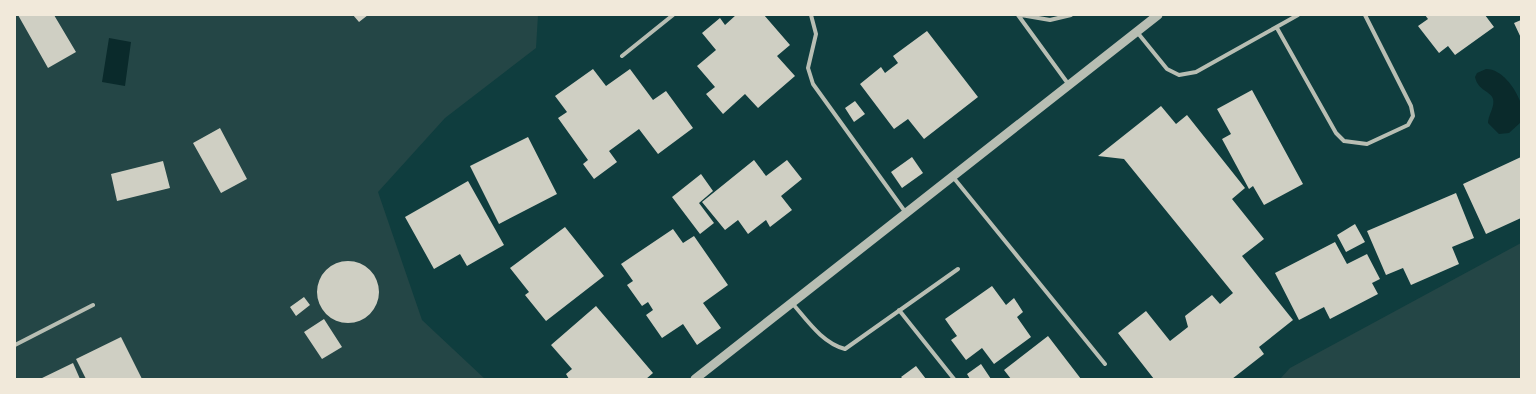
<svg xmlns="http://www.w3.org/2000/svg" width="1536" height="394" viewBox="0 0 1536 394" font-family="Mulish,sans-serif">
  <rect width="100%" height="100%" fill="#0f3d3e"/>
  <path fill="#244646" d="M 15,15 L 538,15 L 536,48 L 445,118 L 378,192 L 422,320 L 485,379 L 15,379 Z
    M 1521,243 L 1521,379 L 1280,379 L 1290,368 Z"/>
  <path fill="#0a2a2b" d="M 109,38 L 131,42 L 125,86 L 102,82 Z
    M 1486,69 C 1502,69 1515,88 1520,101 C 1522,107 1521,116 1521,122 L 1509,133 L 1499,134 L 1488,123 C 1488,115 1495,107 1493,99 C 1491,91 1478,91 1475,77 L 1477,73 Z"/>
  <path fill="#cfcfc3" d="M 18,15 L 54,15 L 76,52 L 48,68 Z
    M 353,15 L 368,15 L 359,22 Z
    M 736,15 L 764,15 L 790,45 L 777,56 L 795,76 L 758,108 L 745,94 L 723,114 L 706,94 L 715,87 L 697,66 L 716,50 L 702,33 L 720,18 L 725,25 Z
    M 1425,15 L 1485,15 L 1494,27 L 1455,55 L 1448,46 L 1439,53 L 1418,26 L 1428,19 Z
    M 1521,20 L 1521,38 L 1514,23 Z
    M 927,31 L 978,97 L 924,139 L 908,119 L 894,129 L 860,84 L 881,67 L 885,73 L 898,63 L 893,56 Z
    M 593,69 L 606,86 L 630,69 L 653,100 L 666,91 L 693,128 L 658,154 L 639,129 L 609,151 L 617,162 L 594,179 L 583,164 L 588,160 L 558,118 L 567,112 L 555,96 Z
    M 1252,90 L 1303,184 L 1264,205 L 1253,186 L 1249,189 L 1222,139 L 1231,134 L 1217,109 Z
    M 855,101 L 865,114 L 854,122 L 845,108 Z
    M 1161,106 L 1176,124 L 1187,115 L 1245,188 L 1232,199 L 1264,239 L 1242,256 L 1293,320 L 1259,347 L 1264,354 L 1232,379 L 1154,379 L 1118,333 L 1146,311 L 1170,341 L 1188,327 L 1185,316 L 1212,295 L 1220,304 L 1233,293 L 1124,159 L 1098,156 Z
    M 220,128 L 247,179 L 221,193 L 193,143 Z
    M 528,137 L 557,194 L 499,224 L 470,166 Z
    M 912,157 L 923,173 L 902,188 L 891,172 Z
    M 1521,157 L 1521,218 L 1486,234 L 1463,184 Z
    M 754,160 L 766,176 L 787,160 L 802,179 L 781,196 L 792,210 L 770,227 L 766,220 L 748,234 L 738,220 L 725,230 L 702,202 Z
    M 163,161 L 170,188 L 117,201 L 111,174 Z
    M 701,174 L 713,191 L 699,203 L 714,223 L 700,234 L 672,197 Z
    M 468,181 L 504,245 L 467,266 L 460,254 L 434,269 L 405,217 Z
    M 1456,193 L 1474,238 L 1452,247 L 1459,264 L 1411,285 L 1403,268 L 1386,275 L 1367,231 Z
    M 1355,224 L 1365,242 L 1346,252 L 1337,235 Z
    M 565,227 L 604,276 L 546,321 L 525,295 L 529,292 L 510,268 Z
    M 673,229 L 683,243 L 694,236 L 728,285 L 703,303 L 721,328 L 697,345 L 683,324 L 662,338 L 646,315 L 653,310 L 648,302 L 642,306 L 627,285 L 633,281 L 621,264 Z
    M 1335,242 L 1347,264 L 1367,254 L 1380,279 L 1372,283 L 1378,294 L 1330,319 L 1324,307 L 1299,320 L 1275,273 Z
    M317 292a31 31 0 1 1 62 0a31 31 0 1 1-62 0Z
    M 992,286 L 1006,305 L 1014,298 L 1023,312 L 1017,317 L 1031,337 L 994,364 L 982,348 L 966,360 L 951,340 L 957,336 L 945,319 Z
    M 304,297 L 310,305 L 296,316 L 290,307 Z
    M 596,306 L 653,373 L 646,379 L 569,379 L 566,374 L 572,369 L 551,345 Z
    M 324,319 L 342,347 L 322,359 L 304,332 Z
    M 1048,336 L 1081,379 L 1011,379 L 1004,370 Z
    M 121,337 L 142,379 L 86,379 L 76,359 Z
    M 73,363 L 80,379 L 40,379 Z
    M 981,364 L 991,379 L 970,379 L 967,374 Z
    M 916,366 L 926,379 L 903,379 L 901,377 Z"/>
  <g fill="none" stroke-linecap="round" stroke-linejoin="round">
    <path stroke="#b8beb3" stroke-width="4" d="M 811,15 L 816,34 L 808,68 L 813,84 L 906,213
      M 1018,15 L 1069,85
      M 1021,15 L 1050,20 L 1071,15
      M 1277,28 L 1336,133 L 1344,141 L 1367,144 L 1408,125 L 1413,116 L 1411,106 L 1365,15
      M 1137,32 L 1167,69 L 1179,75 L 1196,72 L 1298,15
      M 622,56 L 673,15
      M 953,177 L 1105,364
      M 792,303 C 807,320 822,343 845,349 L 958,269
      M 899,310 L 954,379
      M 15,345 L 93,305"/>
    <path stroke="#b8beb3" stroke-width="9" d="M 695,379 L 1158,15"/>
  </g>
  <rect width="1536" height="394" fill="none" stroke="#f1e9da" stroke-width="32"/>
</svg>
